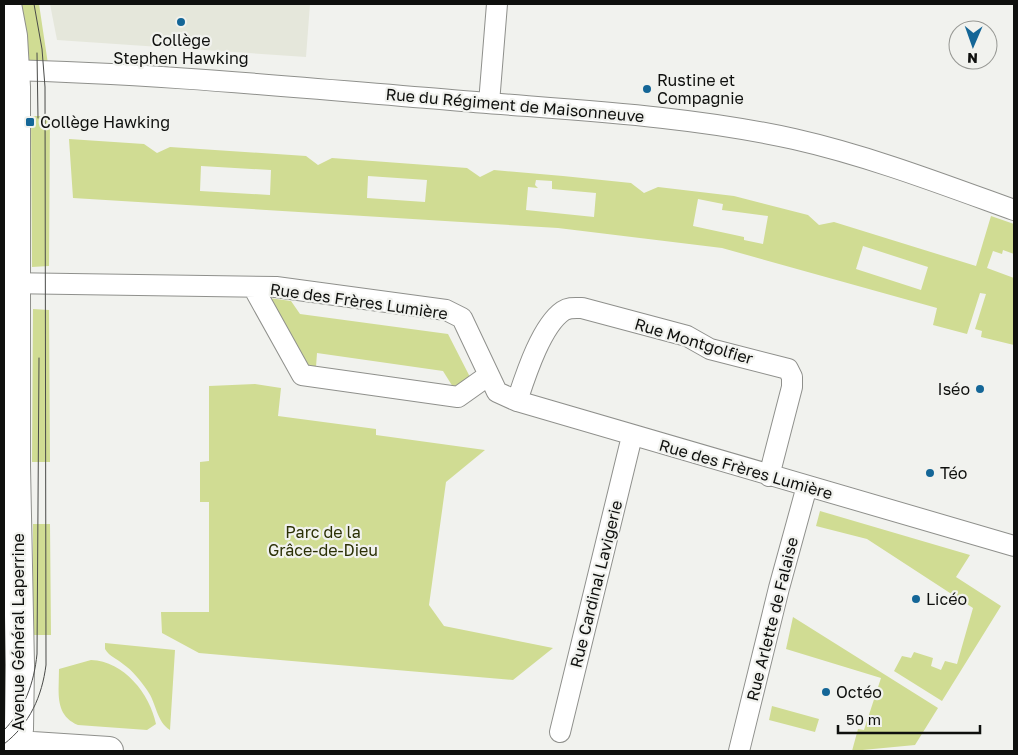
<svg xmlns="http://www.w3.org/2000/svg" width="1018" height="755" viewBox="0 0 1018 755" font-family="'Golos Text',sans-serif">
  <rect width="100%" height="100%" fill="#f1f2ee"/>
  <path fill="#e5e7db" d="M 50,4 L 310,4 L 306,57 L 57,40 Z"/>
  <path fill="#d0dc93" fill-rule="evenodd" d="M 11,4 L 39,4 L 48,64 L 20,62 Z
    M 31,116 L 50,116 L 49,266 L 32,267 Z
    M 69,139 L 144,144 L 157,153 L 170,147 L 306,156 L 318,165 L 332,158 L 467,168 L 480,177 L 494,170 L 563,176 L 631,183 L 644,193 L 658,187 L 734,196 L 808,215 L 819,225 L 834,222 L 976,266 L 991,216 L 1014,224 L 1014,254 L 1003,250 L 1002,254 L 993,251 L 987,268 L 1014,278 L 1014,345 L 981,337 L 982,331 L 975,329 L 986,294 L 980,293 L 967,334 L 933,325 L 937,308 L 722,248 L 558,228 L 73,198 ZM 201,166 L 271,170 L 270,195 L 200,191 ZM 368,176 L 427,180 L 425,202 L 367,198 ZM 536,180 L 552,181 L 552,189 L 596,193 L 594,217 L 526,210 L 528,187 L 538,188 L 535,185 ZM 698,199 L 723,204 L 722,210 L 768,216 L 763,244 L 744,240 L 744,237 L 693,226 ZM 863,246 L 928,267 L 921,290 L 856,269 Z
    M 269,298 L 291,301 L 300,314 L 448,334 L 470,377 L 453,387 L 443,371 L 317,353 L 316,367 L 305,365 Z
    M 33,309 L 49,310 L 50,462 L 32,462 Z
    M 255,384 L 281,388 L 278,416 L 376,429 L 376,435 L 485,450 L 446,482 L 429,605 L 444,626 L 553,648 L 513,680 L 199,653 L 162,633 L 161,612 L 209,612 L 209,502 L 200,502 L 200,462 L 209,461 L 209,386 Z
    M 820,511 L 970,555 L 956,577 L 1001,606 L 942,701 L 894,671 L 902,656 L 911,658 L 914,652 L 933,658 L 931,666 L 941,670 L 945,661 L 957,664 L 973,608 L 867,539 L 816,526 Z
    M 33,524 L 50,524 L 51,635 L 33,635 Z
    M 793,617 L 938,708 L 915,745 L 852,751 L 858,729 L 864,730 L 881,678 L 786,649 Z
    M 105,643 L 175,650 L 170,730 C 156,721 157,704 147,690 C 140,680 133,671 123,664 C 116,658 110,657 105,649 Z
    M 91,660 C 124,661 150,694 156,724 L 147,730 L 78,725 C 54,715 59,692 59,669 Z
    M 772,706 L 819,719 L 815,732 L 769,720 Z"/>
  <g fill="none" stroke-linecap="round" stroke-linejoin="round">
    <defs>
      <path id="street" d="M 4,70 C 153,73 302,88 451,100 C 565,110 681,114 794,139 C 869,156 942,184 1014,210
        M 489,103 L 497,4
        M 4,283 L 276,287 L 446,310 L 462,318 L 497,392 L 517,401 L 1014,546
        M 253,287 L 302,375 L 458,397 L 489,375
        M 517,401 C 525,377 541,326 563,311 C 569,307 575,308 582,308 L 687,336 L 710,349 L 788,369 L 792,377 L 792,387 L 769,476
        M 560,732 L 632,436
        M 739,751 L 779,588 L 807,486"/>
      <path id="secondary" d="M 7,4 L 13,36 L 16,87 L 16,466 L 20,665 L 19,729 L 15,751
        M 4,737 L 17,745 L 109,751"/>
    </defs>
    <use href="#street" stroke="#8f908c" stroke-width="22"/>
    <use href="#secondary" stroke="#8f908c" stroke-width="30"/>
    <use href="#street" stroke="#fff" stroke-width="20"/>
    <use href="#secondary" stroke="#fff" stroke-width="28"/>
    <path stroke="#4a4b49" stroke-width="1" d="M 37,53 L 38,118
      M 4,730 C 25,709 34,683 37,654 L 39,358
      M 4,744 C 30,724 42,696 46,665 L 45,87 L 42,49 L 34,4"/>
  </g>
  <g fill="#146697" stroke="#f1f2ee" stroke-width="2">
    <circle cx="181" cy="22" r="5"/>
    <circle cx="647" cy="89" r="5"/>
    <rect x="25" y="117" width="10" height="10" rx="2.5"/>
    <circle cx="980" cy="389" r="5"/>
    <circle cx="930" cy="473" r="5"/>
    <circle cx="916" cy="599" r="5"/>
    <circle cx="826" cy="692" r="5"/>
  </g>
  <g text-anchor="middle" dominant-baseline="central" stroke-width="4.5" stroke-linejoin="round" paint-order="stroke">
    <g font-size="16" fill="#0f100e" stroke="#f1f2ee" text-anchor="start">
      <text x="181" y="40" text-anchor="middle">Collège<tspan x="181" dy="18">Stephen Hawking</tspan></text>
      <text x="657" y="80">Rustine et<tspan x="657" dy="18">Compagnie</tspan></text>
      <text x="40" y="122">Collège Hawking</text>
      <text x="970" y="389" text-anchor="end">Iséo</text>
      <text x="940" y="473">Téo</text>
      <text x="926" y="599">Licéo</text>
      <text x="836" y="692">Octéo</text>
    </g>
    <g font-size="16" fill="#0f100e" stroke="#f1f2ee">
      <text transform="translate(515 105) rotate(5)">Rue du Régiment de Maisonneuve</text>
      <text transform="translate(359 301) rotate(8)">Rue des Frères Lumière</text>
      <text transform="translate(694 341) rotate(17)">Rue Montgolfier</text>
      <text transform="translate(746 469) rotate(16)">Rue des Frères Lumière</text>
      <text transform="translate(596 584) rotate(-76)">Rue Cardinal Lavigerie</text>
      <text transform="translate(772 619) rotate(-76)">Rue Arlette de Falaise</text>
      <text transform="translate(18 632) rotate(-90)">Avenue Général Laperrine</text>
    </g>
    <g font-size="16" fill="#2b3005" stroke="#f1f2ee">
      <text x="323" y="532">Parc de la<tspan x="323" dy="18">Grâce-de-Dieu</tspan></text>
    </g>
  </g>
  <rect width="1018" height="755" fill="none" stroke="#0f100e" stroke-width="10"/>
  <g transform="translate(973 45) rotate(182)"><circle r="24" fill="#f1f2ee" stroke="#979894"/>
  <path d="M0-4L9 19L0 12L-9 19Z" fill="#146697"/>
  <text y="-8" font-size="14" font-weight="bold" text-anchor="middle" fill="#0f100e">N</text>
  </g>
  <path d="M838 725v8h142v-8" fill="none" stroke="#0f100e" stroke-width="2.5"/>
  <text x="846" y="725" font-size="15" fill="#0f100e" stroke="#f1f2ee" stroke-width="4" paint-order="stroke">50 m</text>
</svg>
